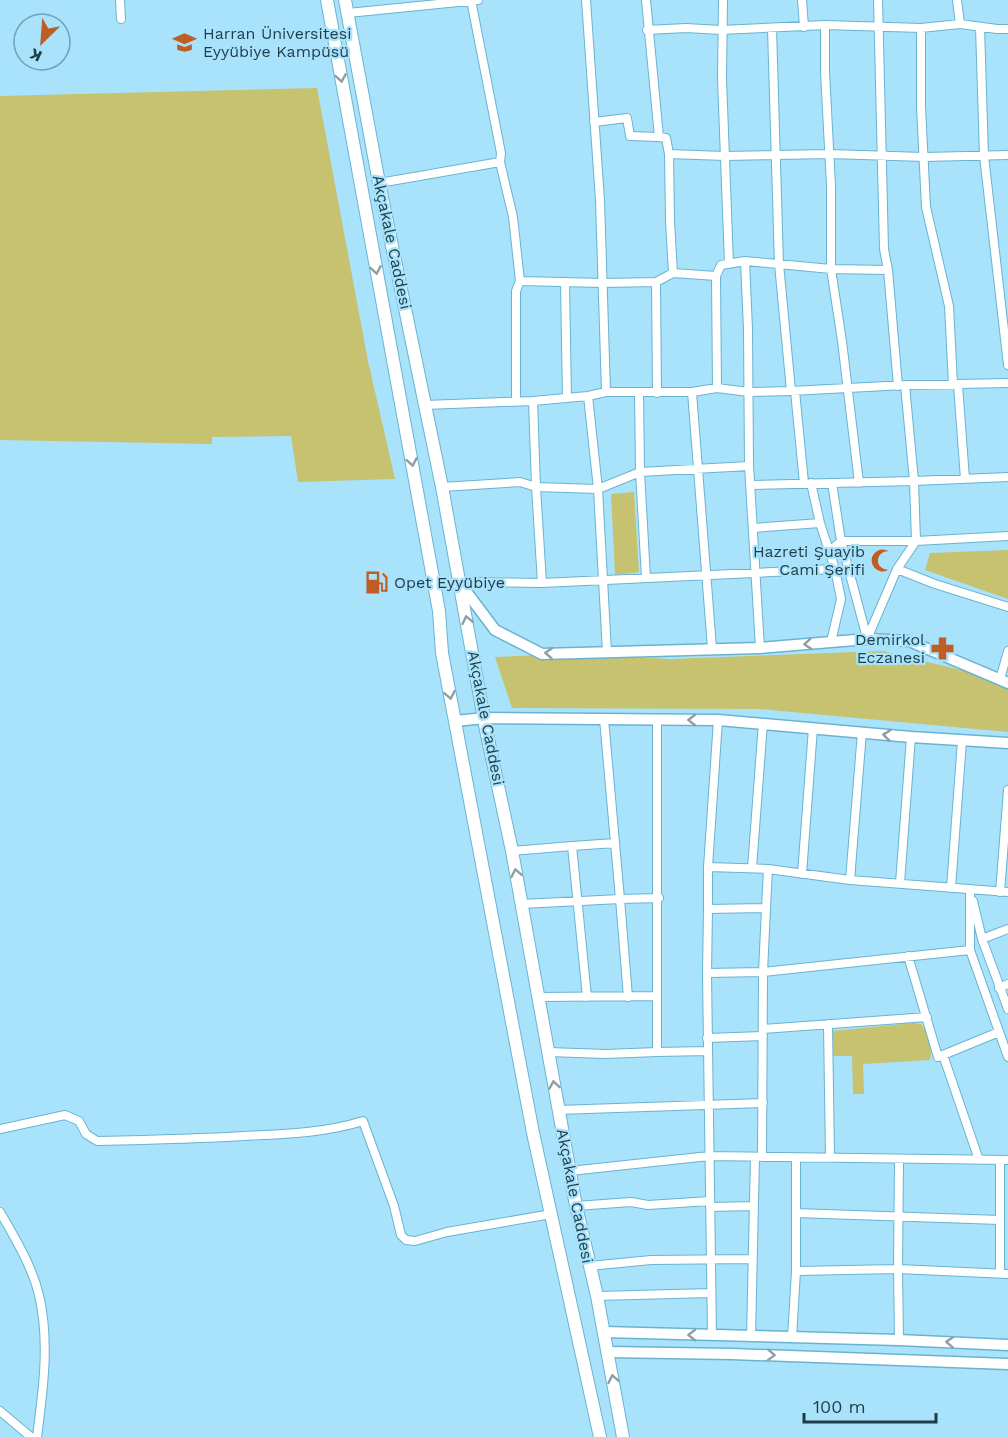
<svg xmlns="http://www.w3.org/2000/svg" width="1008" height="1437" viewBox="0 0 1008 1437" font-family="'Work Sans',sans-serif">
  <rect width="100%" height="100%" fill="#a9e3fb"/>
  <path fill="#c6c26f" d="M 317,88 L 368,361 L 395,479 L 298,482 L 291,436 L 212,437 L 212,444 L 0,440 L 0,96 Z
    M 634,492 L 639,572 L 615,575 L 611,494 Z
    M 1008,550 L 1008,599 L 925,570 L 930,553 Z
    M 883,651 L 985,676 L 1008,686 L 1008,732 L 758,709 L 512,708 L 495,657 L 567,654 L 670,659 Z
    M 913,1023 L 921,1024 C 929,1033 933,1048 930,1060 L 863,1064 L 864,1094 L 853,1094 L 852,1056 L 833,1056 L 832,1031 Z"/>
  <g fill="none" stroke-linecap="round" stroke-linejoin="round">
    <defs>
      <path id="street" d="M 120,0 L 121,19
        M 471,0 L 501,153 L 500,162 L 513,217 L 520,281 L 603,283 L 656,282 L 673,273 L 716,276 L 721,265 L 745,261 L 831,269 L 888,270
        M 586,0 L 600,200 L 606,392
        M 646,0 L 659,137 L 666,138 L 669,154 L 670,221 L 673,273
        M 723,0 L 722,79 L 729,264
        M 802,0 L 804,27
        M 878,0 L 884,249 L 888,270 L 898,386
        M 957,0 L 960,24
        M 348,13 L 478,0
        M 825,25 L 825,72 L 831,186 L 831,269 L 842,341 L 859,483
        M 980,27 L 984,156 L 1008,365
        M 921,28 L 921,107 L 926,207 L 949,306 L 953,384
        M 772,29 L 779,264 L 791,391
        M 647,30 L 686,28 L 721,30 L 825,25 L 921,28 L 960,24 L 997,29 L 1008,29
        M 594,122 L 627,118 L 630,136 L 659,137
        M 669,154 L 725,156 L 830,154 L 924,157 L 1008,155
        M 379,183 L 500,162
        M 745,261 L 748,329 L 749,466 L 760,648
        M 716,276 L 717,388
        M 656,282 L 657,393
        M 565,283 L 567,398
        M 958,385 L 965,479
        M 795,391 L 804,483
        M 639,392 L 640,472 L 646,578
        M 692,392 L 712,648
        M 588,396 L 598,489 L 607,652
        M 516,401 L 516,291 L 520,281
        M 533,401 L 536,487 L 542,583
        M 425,405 L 533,401 L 588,396 L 606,392 L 692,392 L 717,388 L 749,392 L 791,391 L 905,385 L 1008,383
        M 811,483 L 820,523 L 835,569 L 841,599 L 831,642
        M 832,483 L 841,541 L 867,638
        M 751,485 L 914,481 L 1008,477
        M 442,487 L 520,482 L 536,487 L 598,489 L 640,472 L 749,466
        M 753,528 L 820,523
        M 830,551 L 841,541 L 916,541 L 1008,536
        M 897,569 L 935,584 L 1008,607
        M 459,582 L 542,583 L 835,569
        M 867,639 L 897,569 L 916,541 L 914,481 L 905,385
        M 1000,679 L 1008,651
        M 604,719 L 620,899 L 659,898
        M 657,719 L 657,1052 L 707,1051
        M 718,720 L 708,867 L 768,869 L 850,880 L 1008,892
        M 512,851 L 572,846
        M 752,868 L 763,723
        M 802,874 L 813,728
        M 850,880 L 862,732
        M 900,883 L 911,737
        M 951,888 L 962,741
        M 970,889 L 970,950 L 1008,1057
        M 1000,892 L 1008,790
        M 973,901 L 982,939 L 1008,1009
        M 522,904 L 620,899 L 628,997
        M 766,908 L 768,869
        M 708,909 L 707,973 L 712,1335
        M 982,939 L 1008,929
        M 908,956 L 938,1057 L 999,1032
        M 707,973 L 763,972 L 766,908 L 708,909 L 708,867
        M 999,988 L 1008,984
        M 538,997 L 657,996
        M 587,997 L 572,846 L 615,843
        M 828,1024 L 830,1158
        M 763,1029 L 927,1017
        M 707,1038 L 763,1036
        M 548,1052 L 606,1054 L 657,1052
        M 943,1055 L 979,1160
        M 558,1110 L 763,1103
        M 0,1129 L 65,1115 L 79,1121 L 86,1134 L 97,1141 C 146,1140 195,1139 244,1136 C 284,1134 325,1133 363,1121 L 394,1206 L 401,1235 L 406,1240 L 415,1241 L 447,1232 L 551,1214
        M 762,1157 L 763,972 L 970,950
        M 1000,1161 L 1000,1274
        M 570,1171 L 709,1156 L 1008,1160
        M 576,1206 L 631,1202 L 648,1205 L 710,1201
        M 710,1207 L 753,1206
        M 0,1212 C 15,1238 32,1266 39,1295 C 50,1342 43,1390 37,1437
        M 796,1213 L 1000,1220
        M 589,1266 L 651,1260 L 752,1259
        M 796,1271 L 898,1269 L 899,1159
        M 597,1296 L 711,1293
        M 751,1337 L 755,1157
        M 792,1338 L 796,1271 L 796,1158
        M 899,1340 L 898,1269 L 1008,1274
        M 0,1411 L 31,1437"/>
      <path id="secondary" d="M 459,582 L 495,630 L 542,654 L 760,648 L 867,639 L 909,641 L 1008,683
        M 455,721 L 485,718 L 718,720 L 911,737 L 1008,743
        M 604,1332 L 899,1340 L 1008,1345
        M 607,1352 L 732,1354 L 1008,1364"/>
      <path id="primary" d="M 327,0 L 439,611 L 442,653 L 533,1133 L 600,1437
        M 345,0 L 379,183 L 442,487 L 486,730 L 512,851 L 576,1206 L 597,1296 L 623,1437"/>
    </defs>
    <use href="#street" stroke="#6ab3d0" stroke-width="10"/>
    <use href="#secondary" stroke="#6ab3d0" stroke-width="13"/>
    <use href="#primary" stroke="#6ab3d0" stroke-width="14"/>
    <use href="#street" stroke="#fff" stroke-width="8"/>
    <use href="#secondary" stroke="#fff" stroke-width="10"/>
    <use href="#primary" stroke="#fff" stroke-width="12"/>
  </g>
  <defs><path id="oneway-chevron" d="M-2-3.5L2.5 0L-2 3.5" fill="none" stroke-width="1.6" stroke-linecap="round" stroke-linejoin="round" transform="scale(1.5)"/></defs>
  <g stroke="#8e9ea4">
    <use href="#oneway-chevron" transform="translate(341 78) rotate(80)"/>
    <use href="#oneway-chevron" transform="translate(376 270) rotate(80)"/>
    <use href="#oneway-chevron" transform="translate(412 462) rotate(80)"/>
    <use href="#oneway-chevron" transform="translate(467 620) rotate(-102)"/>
    <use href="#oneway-chevron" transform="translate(808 644) rotate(175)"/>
    <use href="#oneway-chevron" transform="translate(549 653) rotate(-176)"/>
    <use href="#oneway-chevron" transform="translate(450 695) rotate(79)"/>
    <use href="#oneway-chevron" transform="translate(692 720) rotate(-179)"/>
    <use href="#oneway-chevron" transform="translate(887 735) rotate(-174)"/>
    <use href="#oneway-chevron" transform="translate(516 873) rotate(-101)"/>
    <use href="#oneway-chevron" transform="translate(554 1085) rotate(-99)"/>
    <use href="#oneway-chevron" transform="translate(692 1335) rotate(-179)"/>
    <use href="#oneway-chevron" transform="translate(950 1342) rotate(-177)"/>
    <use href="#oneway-chevron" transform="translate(771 1355) rotate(2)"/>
    <use href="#oneway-chevron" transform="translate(613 1379) rotate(-101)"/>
  </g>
  <defs>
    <symbol id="university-bare" viewBox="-9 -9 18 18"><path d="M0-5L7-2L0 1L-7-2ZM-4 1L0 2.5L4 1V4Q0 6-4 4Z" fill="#c05d25" stroke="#a9e3fb" stroke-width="2.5" paint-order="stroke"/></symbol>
    <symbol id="mosque-bare" viewBox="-9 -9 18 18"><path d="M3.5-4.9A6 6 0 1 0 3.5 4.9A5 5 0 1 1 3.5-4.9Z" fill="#c05d25" stroke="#a9e3fb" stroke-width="2.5" paint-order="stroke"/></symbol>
    <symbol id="fuel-bare" viewBox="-9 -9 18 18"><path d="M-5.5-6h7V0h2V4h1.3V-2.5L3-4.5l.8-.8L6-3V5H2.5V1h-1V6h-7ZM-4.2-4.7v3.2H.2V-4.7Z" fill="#c05d25" stroke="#a9e3fb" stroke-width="2.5" paint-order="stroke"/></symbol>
    <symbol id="pharmacy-bare" viewBox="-9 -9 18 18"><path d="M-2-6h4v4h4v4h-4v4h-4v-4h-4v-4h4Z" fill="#c05d25" stroke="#a9e3fb" stroke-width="2.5" paint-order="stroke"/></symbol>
  </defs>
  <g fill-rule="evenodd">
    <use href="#university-bare" x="168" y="26" width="33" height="33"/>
    <use href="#mosque-bare" x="866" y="544" width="33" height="33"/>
    <use href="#fuel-bare" x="360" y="566" width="33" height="33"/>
    <use href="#pharmacy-bare" x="926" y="632" width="33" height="33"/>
  </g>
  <g text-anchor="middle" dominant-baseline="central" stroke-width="4.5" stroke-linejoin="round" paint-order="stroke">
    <g font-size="16" fill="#1e3d49" stroke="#a9e3fb" text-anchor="start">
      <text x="203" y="33">Harran Üniversitesi<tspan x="203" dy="18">Eyyübiye Kampüsü</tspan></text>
      <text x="865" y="551" text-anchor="end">Hazreti Şuayib<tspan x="865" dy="18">Cami Şerifi</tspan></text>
      <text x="394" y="582">Opet Eyyübiye</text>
      <text x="925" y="639" text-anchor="end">Demirkol<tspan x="925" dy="18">Eczanesi</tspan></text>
    </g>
    <g font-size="16" fill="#1e3d49" stroke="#a9e3fb">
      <text transform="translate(392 242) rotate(78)">Akçakale Caddesi</text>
      <text transform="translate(486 718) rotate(79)">Akçakale Caddesi</text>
      <text transform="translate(575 1196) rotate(79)">Akçakale Caddesi</text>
    </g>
  </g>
  <g transform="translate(42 42) rotate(205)"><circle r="28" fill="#a9e3fb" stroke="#71a1b4" stroke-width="1.5"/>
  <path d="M0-4.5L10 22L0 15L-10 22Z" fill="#c05d25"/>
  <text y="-9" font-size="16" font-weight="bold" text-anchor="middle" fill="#1e3d49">K</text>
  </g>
  <path d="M804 1413v9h132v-9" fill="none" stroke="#1e3d49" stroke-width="3"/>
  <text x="813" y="1413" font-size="18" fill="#1e3d49" stroke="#a9e3fb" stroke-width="4.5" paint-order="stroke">100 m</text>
</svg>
